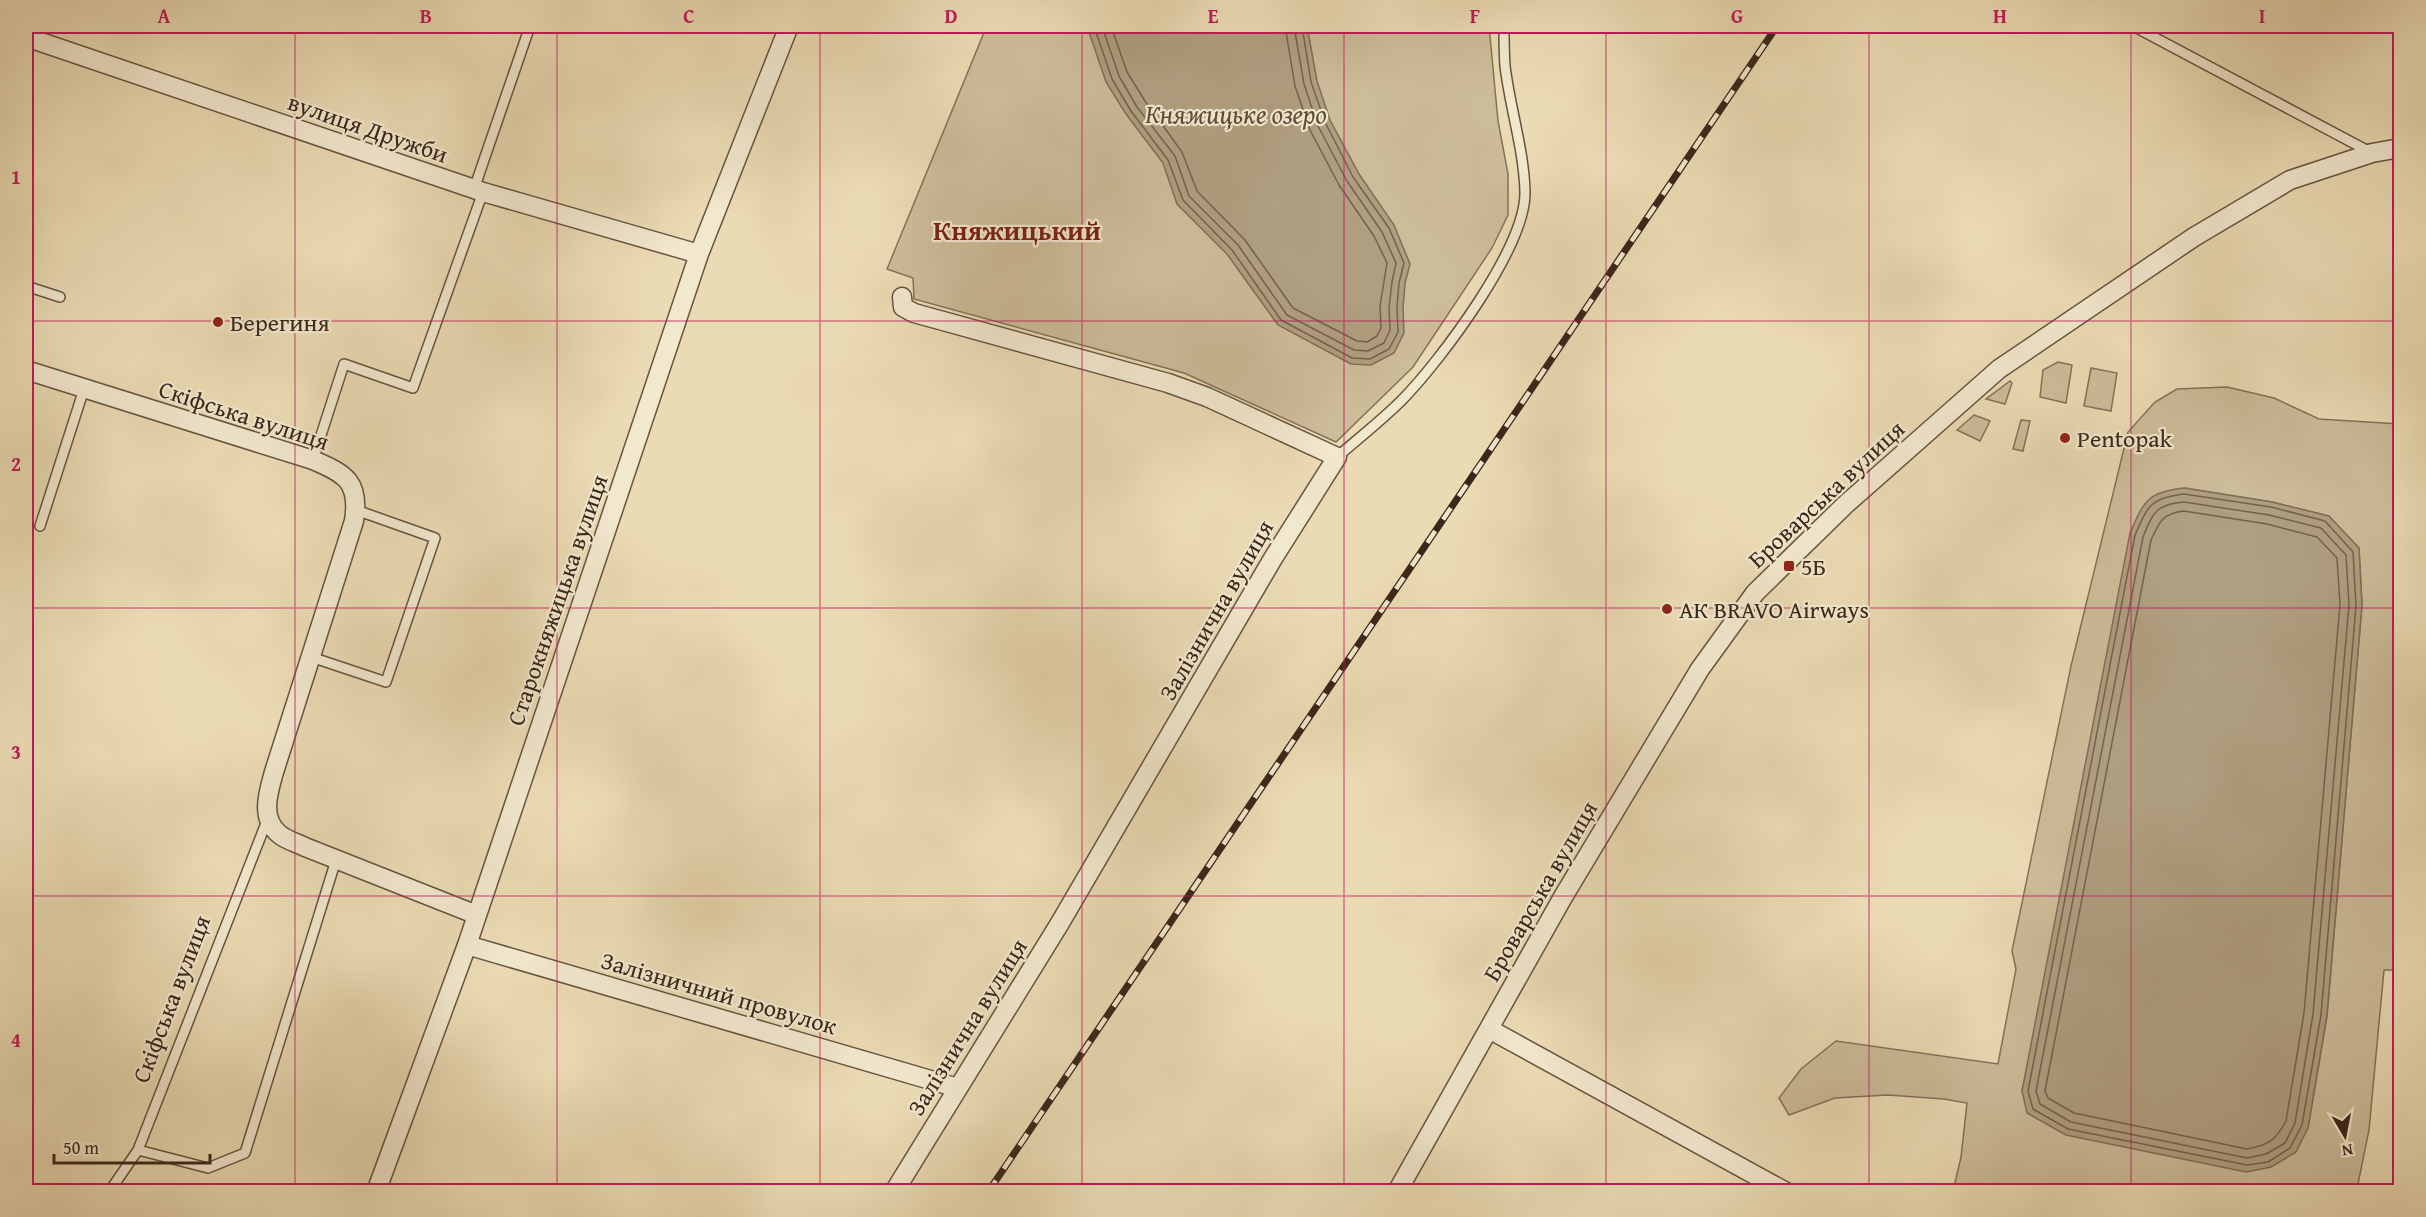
<svg xmlns="http://www.w3.org/2000/svg" width="2426" height="1217" viewBox="0 0 2426 1217" font-family="'Gentium Book Plus',serif">
  <rect width="100%" height="100%" fill="#ebdbb4"/>
  <filter id="stains"><feTurbulence type="fractalNoise" baseFrequency=".00333" numOctaves="4"/><feColorMatrix values="0 0 0 0 .2 0 0 0 0 .09 0 0 0 0 .02 0 0 0 .5 -.17"/></filter>
  <radialGradient id="worn" r=".72"><stop offset=".6" stop-color="#630" stop-opacity="0"/><stop offset="1" stop-color="#630" stop-opacity=".3"/></radialGradient>
  <path fill="#cdbc9a" stroke="#84725a" stroke-width="1.5" fill-rule="evenodd" d="M 983,26 L 1489,26 L 1498,121 L 1508,174 L 1508,215 L 1492,248 L 1413,367 L 1336,442 L 1184,373 L 914,299 L 913,278 L 887,269 L 983,35 Z
    M 2058,362 L 2072,365 L 2066,403 L 2040,397 L 2043,370 Z
    M 2091,368 L 2117,373 L 2111,411 L 2084,406 Z
    M 2010,381 L 2012,383 L 2005,404 L 1986,399 Z
    M 2227,387 L 2274,398 L 2319,419 L 2400,424 L 2400,970 L 2384,970 L 2369,1130 L 2357,1189 L 2352,1192 L 2037,1192 L 1954,1187 L 1961,1157 L 1967,1103 L 1944,1099 L 1888,1095 L 1835,1098 L 1789,1115 L 1779,1098 L 1801,1069 L 1836,1041 L 1998,1064 L 2016,969 L 2012,951 L 2071,666 L 2128,432 L 2155,402 L 2177,389 ZM 2184,488 L 2272,502 L 2328,516 L 2359,548 L 2362,605 L 2327,1016 L 2308,1128 L 2022,1091 Z
    M 1974,415 L 1990,421 L 1980,441 L 1957,430 Z
    M 2021,420 L 2030,421 L 2023,451 L 2013,449 Z"/>
  <path fill="#af9e80" stroke="#806e57" stroke-width="1.5" d="M 1087,26 L 1307,26 L 1317,81 L 1330,120 L 1359,174 L 1394,225 L 1410,264 L 1405,283 L 1403,308 L 1404,333 L 1394,353 L 1371,365 L 1351,364 L 1278,325 L 1227,254 L 1177,204 L 1163,163 L 1126,114 L 1106,82 Z
    M 2184,488 L 2272,502 L 2329,516 L 2359,548 L 2362,605 L 2327,1015 L 2308,1128 L 2296,1152 L 2271,1167 L 2246,1172 L 2066,1135 L 2027,1113 L 2022,1091 L 2130,533 C 2144,501 2147,492 2184,488 Z"/>
  <g fill="none" stroke-linecap="round" stroke-linejoin="round">
    <path stroke="#74624d" stroke-width="1.5" d="M 1094,26 L 1112,79 L 1131,111 L 1168,160 L 1183,200 L 1232,250 L 1281,320 L 1352,358 L 1370,359 L 1389,349 L 1398,332 L 1397,307 L 1399,283 L 1404,263 L 1389,228 L 1353,177 L 1325,122 L 1311,82 L 1302,26
      M 1102,26 L 1119,76 L 1137,107 L 1175,156 L 1189,196 L 1238,245 L 1287,315 L 1354,350 L 1368,351 L 1384,343 L 1390,330 L 1389,307 L 1392,282 L 1396,263 L 1382,232 L 1347,181 L 1318,126 L 1304,84 L 1294,26
      M 1111,26 L 1127,72 L 1145,101 L 1182,152 L 1197,191 L 1245,240 L 1293,308 L 1357,341 L 1367,342 L 1377,336 L 1381,328 L 1380,306 L 1387,263 L 1374,236 L 1339,185 L 1310,130 L 1295,86 L 1285,26
      M 2184,494 L 2271,507 L 2325,521 L 2353,552 L 2356,606 L 2321,1015 L 2302,1125 L 2290,1148 L 2268,1162 L 2247,1165 L 2068,1129 L 2033,1109 L 2028,1091 L 2135,535 C 2148,506 2150,498 2184,494 Z
      M 2184,502 L 2269,515 L 2321,528 L 2346,555 L 2349,605 L 2313,1014 L 2295,1123 L 2285,1143 L 2266,1154 L 2247,1158 L 2071,1122 L 2040,1104 L 2036,1091 L 2143,537 C 2153,513 2156,504 2184,502 Z
      M 2184,511 L 2267,524 L 2317,537 L 2337,558 L 2340,605 L 2304,1013 L 2286,1121 C 2276,1140 2269,1145 2247,1149 L 2074,1113 L 2048,1098 L 2045,1091 L 2151,540 C 2159,522 2163,513 2184,511 Z"/>
    <defs>
      <path id="service" d="M 2133,26 L 2372,153
        M 474,189 L 530,26
        M 26,286 L 60,297
        M 1337,457 C 1359,438 1382,420 1402,400 C 1441,360 1526,247 1525,192 C 1524,150 1510,108 1505,66 C 1504,53 1504,39 1504,26
        M 313,460 L 344,364 L 413,388 L 483,192
        M 40,526 L 84,389
        M 311,657 L 386,682 L 435,538 L 356,510
        M 138,1150 L 208,1168 L 245,1153 L 336,860
        M 109,1192 L 138,1150 L 268,818"/>
      <path id="minor" d="M 26,37 L 483,192 L 699,254
        M 26,370 L 313,460 C 346,474 360,482 354,521 L 274,772 C 268,793 260,818 279,834 C 286,840 297,843 305,847 L 477,915
        M 467,945 L 958,1088
        M 1489,1029 L 1786,1192
        M 376,1192 L 467,945 L 699,254 L 789,26
        M 894,1192 L 1060,923 L 1272,560 L 1337,457 L 1207,397 L 1168,383 L 914,313 L 903,307 L 902,297
        M 1397,1192 L 1563,897 L 1700,669 L 1755,593 L 1845,505 L 1999,369 L 2194,237 L 2290,180 L 2372,153 L 2400,148"/>
    </defs>
    <use href="#service" stroke="#665440" stroke-width="12"/>
    <use href="#minor" stroke="#665440" stroke-width="21"/>
    <use href="#service" stroke="#f2e8ce" stroke-width="9"/>
    <use href="#minor" stroke="#f2e8ce" stroke-width="18"/>
    <defs>
      <path id="rail" d="M 988,1192 L 1777,26"/>
    </defs>
    <use href="#rail" stroke="#3a271a" stroke-width="7"/>
    <use href="#rail" stroke="#f2e8ce" stroke-width="4.5" stroke-dasharray="14" stroke-linecap="butt"/>
  </g>
  <path fill="none" stroke="#c2185b" stroke-width="1.5" stroke-opacity="0.55" d="M 295,26 L 295,1192M 557,26 L 557,1192M 820,26 L 820,1192M 1082,26 L 1082,1192M 1344,26 L 1344,1192M 1606,26 L 1606,1192M 1869,26 L 1869,1192M 2131,26 L 2131,1192M 26,321 L 2400,321M 26,608 L 2400,608M 26,896 L 2400,896"/>
  <g fill="#8f2418" stroke="#f2e8ce" stroke-width="2">
    <circle cx="218" cy="322" r="6"/>
    <circle cx="2065" cy="438" r="6"/>
    <rect x="1783" y="560" width="12" height="12" rx="3"/>
    <circle cx="1667" cy="609" r="6"/>
  </g>
  <g text-anchor="middle" dominant-baseline="central" stroke-width="4.5" stroke-linejoin="round" paint-order="stroke">
    <g font-size="24" fill="#3a271a" stroke="#f2e8ce">
      <text transform="translate(368 128) rotate(19)">вулиця Дружби</text>
      <text transform="translate(244 415) rotate(18)">Скіфська вулиця</text>
      <text transform="translate(1826 494) rotate(-43)">Броварська вулиця</text>
      <text transform="translate(557 600) rotate(-71)">Старокняжицька вулиця</text>
      <text transform="translate(1216 610) rotate(-60)">Залізнична вулиця</text>
      <text transform="translate(1540 891) rotate(-60)">Броварська вулиця</text>
      <text transform="translate(719 993) rotate(16)">Залізничний провулок</text>
      <text transform="translate(171 999) rotate(-69)">Скіфська вулиця</text>
      <text transform="translate(967 1027) rotate(-58)">Залізнична вулиця</text>
    </g>
    <g font-size="24" fill="#3a271a" stroke="#f2e8ce" text-anchor="start">
      <text x="230" y="322">Берегиня</text>
      <text x="2077" y="438">Pentopak</text>
      <text x="1801" y="566">5Б</text>
      <text x="1679" y="609">АК BRAVO Airways</text>
    </g>
    <g font-size="26" font-style="italic" fill="#5d4b39" stroke="#f2e8ce">
      <text x="1236" y="113">Княжицьке озеро</text>
    </g>
    <g font-size="27" font-weight="bold" fill="#7a1f14" stroke="#f2e8ce">
      <text x="1017" y="230">Княжицький</text>
    </g>
  </g>
  <rect width="2426" height="1217" fill="none" stroke="#ebdbb4" stroke-width="66"/>
  <g transform="translate(2345 1136) rotate(170)" stroke="#f2e8ce" stroke-width="4.5" paint-order="stroke">
  <path d="M0-4.5L10 22L0 15L-10 22Z" fill="#3a271a"/>
  <text y="-9" font-size="16" font-weight="bold" text-anchor="middle" fill="#3a271a">N</text>
  </g>
  <path d="M54 1154v9h156v-9" fill="none" stroke="#3a271a" stroke-width="3"/>
  <text x="63" y="1154" font-size="18" fill="#3a271a" stroke="#f2e8ce" stroke-width="4.5" paint-order="stroke">50 m</text>
  <rect x="33" y="33" width="2360" height="1151" fill="none" stroke="#c2185b" stroke-width="2"/>
  <g font-size="20" text-anchor="middle" font-weight="bold" fill="#c2185b">
    <text x="164" y="23">A</text>
    <text x="426" y="23">B</text>
    <text x="689" y="23">C</text>
    <text x="951" y="23">D</text>
    <text x="1213" y="23">E</text>
    <text x="1475" y="23">F</text>
    <text x="1737" y="23">G</text>
    <text x="2000" y="23">H</text>
    <text x="2262" y="23">I</text>
    <text x="16" y="184">1</text>
    <text x="16" y="471">2</text>
    <text x="16" y="759">3</text>
    <text x="16" y="1047">4</text>
  </g>
  <rect width="100%" height="100%" filter="url(#stains)"/>
  <rect width="100%" height="100%" fill="url(#worn)"/>
</svg>
